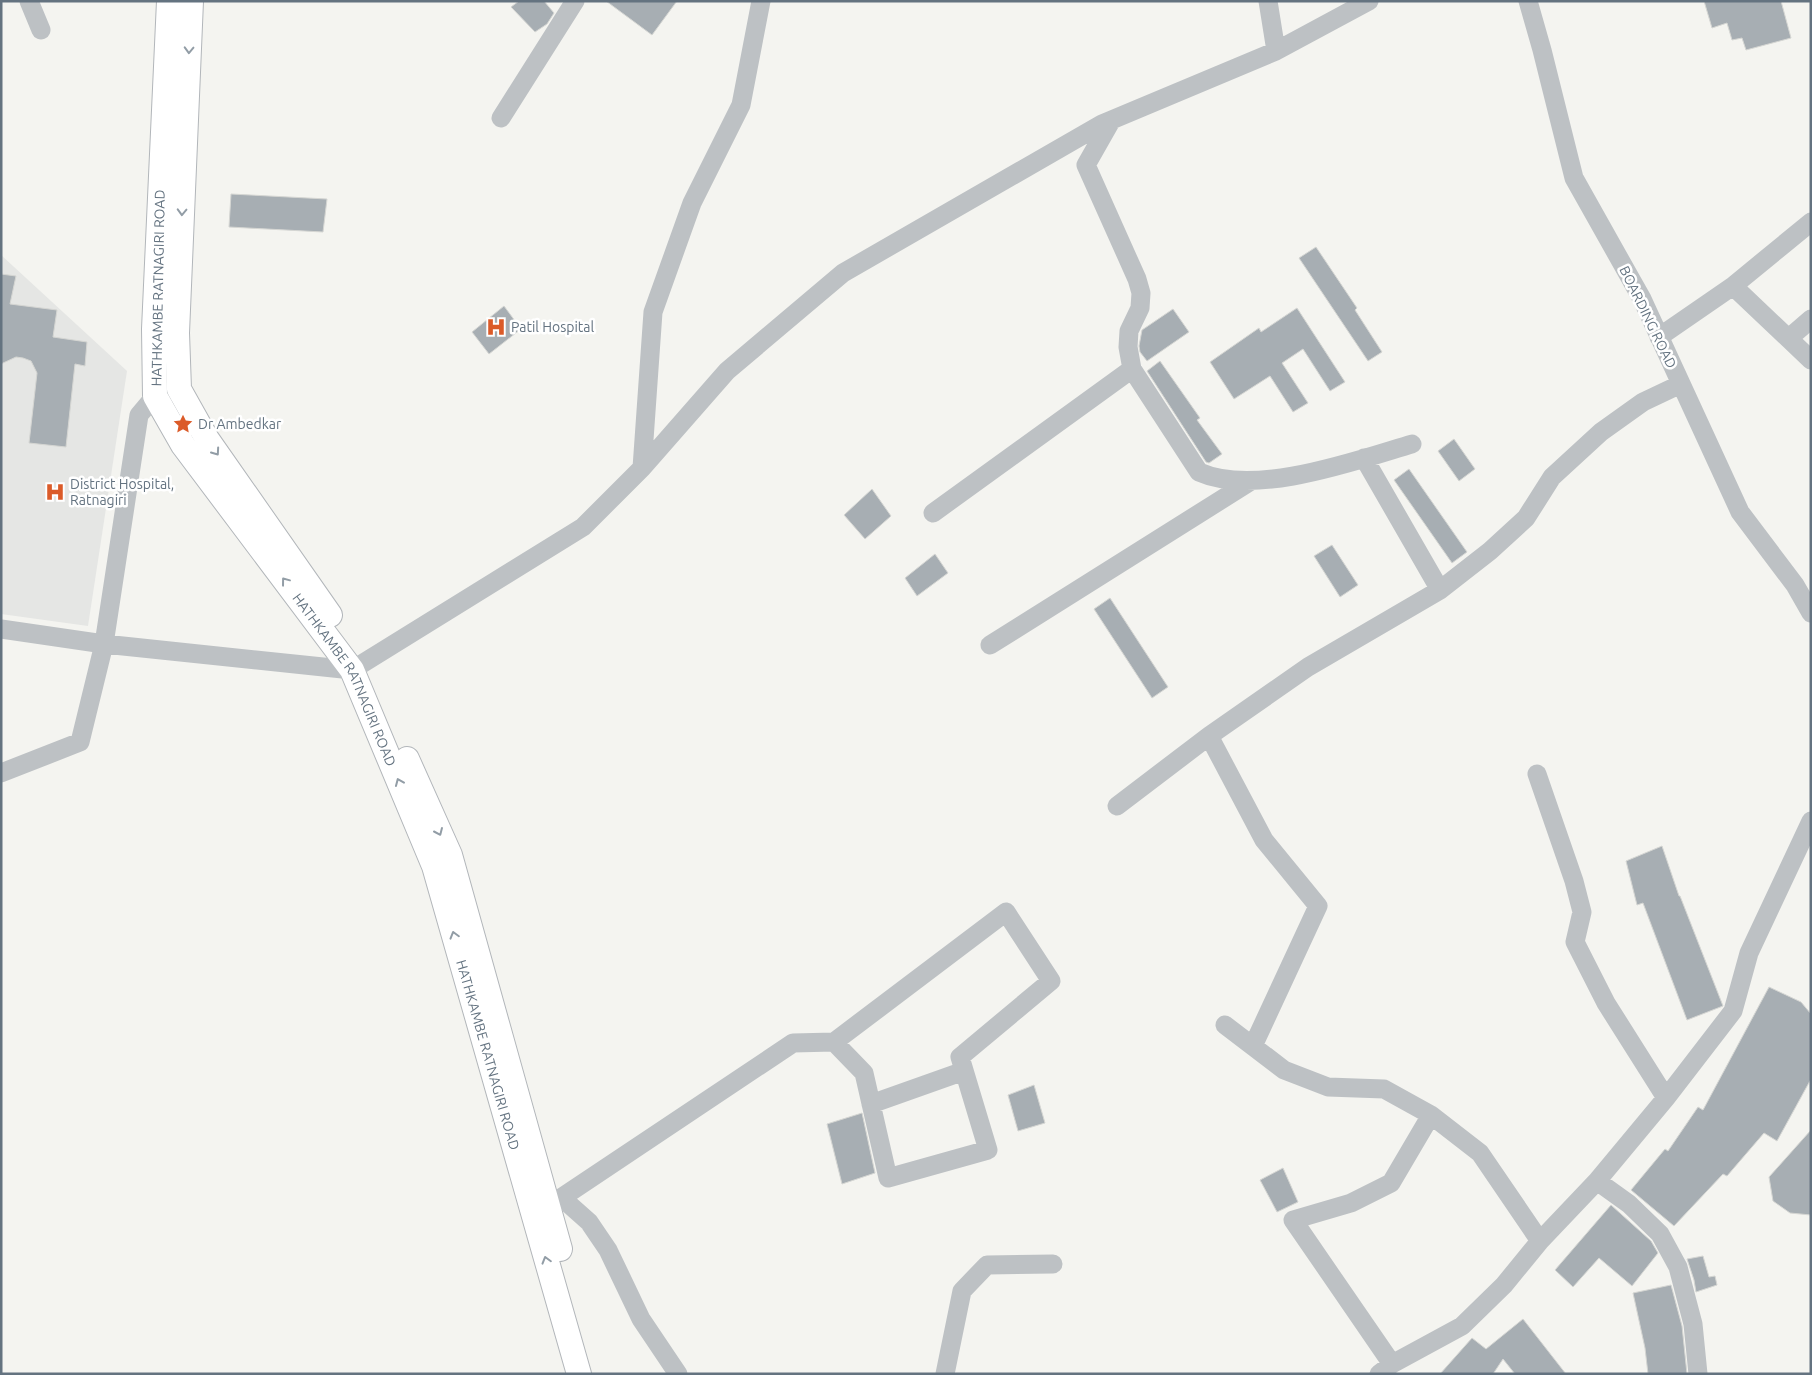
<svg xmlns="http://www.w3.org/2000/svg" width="1812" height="1375" viewBox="0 0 1812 1375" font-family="Ubuntu,sans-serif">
  <rect width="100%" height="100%" fill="#f4f4f0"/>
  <path fill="#e5e6e4" d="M 1,255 L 127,371 L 88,626 L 1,614 Z"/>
  <path fill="#a7aeb3" stroke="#d5d6d3" d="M 519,1 L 544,1 L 554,13 L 547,24 L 535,32 L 511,7 Z
    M 606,1 L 677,1 L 652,35 Z
    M 1704,1 L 1781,1 L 1791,38 L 1746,50 L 1742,38 L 1732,40 L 1727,23 L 1712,28 Z
    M 231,194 L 327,199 L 323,232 L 229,227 Z
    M 1316,247 L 1357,308 L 1355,310 L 1382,352 L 1368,361 L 1299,258 Z
    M 1,274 L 16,276 L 10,304 L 57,310 L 53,337 L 87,342 L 85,366 L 75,364 L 66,447 L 29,443 L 37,373 L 31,361 L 23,358 L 16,357 L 1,364 Z
    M 504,306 L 521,329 L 489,354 L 472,332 Z
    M 1297,308 L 1345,382 L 1330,391 L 1303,349 L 1282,363 L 1308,403 L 1293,412 L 1270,376 L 1234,399 L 1210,362 L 1259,328 L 1261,332 Z
    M 1173,309 L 1189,332 L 1147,361 L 1140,352 L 1139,346 L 1142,330 Z
    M 1160,361 L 1200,418 L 1197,420 L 1222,454 L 1209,463 L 1206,462 L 1147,371 Z
    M 1454,439 L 1475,469 L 1459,481 L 1438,451 Z
    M 1409,469 L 1467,552 L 1452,563 L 1394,480 Z
    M 872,489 L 891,516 L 865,539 L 844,515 Z
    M 1332,545 L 1358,585 L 1340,597 L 1314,556 Z
    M 935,554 L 948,573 L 917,596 L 905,578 Z
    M 1110,598 L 1168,687 L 1152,698 L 1094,609 Z
    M 1662,846 L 1679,896 L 1680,896 L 1723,1006 L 1687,1020 L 1643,903 L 1637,905 L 1626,861 Z
    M 1769,987 L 1801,1002 L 1811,1014 L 1811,1079 L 1777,1141 L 1764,1133 L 1727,1176 L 1723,1174 L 1674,1226 L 1631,1190 L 1665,1149 L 1668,1151 L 1698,1107 L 1703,1110 Z
    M 1034,1085 L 1045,1123 L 1018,1131 L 1008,1095 Z
    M 862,1113 L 875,1173 L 842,1184 L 827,1124 Z
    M 1811,1130 L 1811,1215 L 1790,1213 L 1773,1201 L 1769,1177 Z
    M 1283,1168 L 1298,1202 L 1277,1212 L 1260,1180 Z
    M 1611,1205 L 1651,1241 L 1658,1253 L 1632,1286 L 1599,1258 L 1573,1287 L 1555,1270 Z
    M 1703,1256 L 1709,1277 L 1715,1276 L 1717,1285 L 1696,1292 L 1694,1280 L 1687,1259 Z
    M 1671,1285 L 1682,1326 L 1687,1374 L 1648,1374 L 1645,1348 L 1633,1293 Z
    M 1523,1319 L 1566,1374 L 1515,1374 L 1503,1359 L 1493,1374 L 1440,1374 L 1472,1338 L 1486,1349 Z"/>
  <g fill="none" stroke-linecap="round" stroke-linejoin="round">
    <defs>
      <g id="major">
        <path id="s1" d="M 169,1 L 154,329 L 155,396 L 183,445 L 352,670 L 434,866 L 579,1374"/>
        <path d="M 191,1 L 177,333 L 179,389 L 207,439 L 330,615"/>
        <path d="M 407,759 L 450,855 L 560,1249"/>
      </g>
    </defs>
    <use href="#major" stroke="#b2b6ba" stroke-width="26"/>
    <path stroke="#bdc1c4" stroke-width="19" d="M 29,1 L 41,30
      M 1268,1 L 1276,51
      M 1528,1 L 1542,50 L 1574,178 L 1642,299 L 1740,512 L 1795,585 L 1811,613
      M 501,118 L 575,1
      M 1111,121 L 1086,165 L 1137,279 L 1141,293 L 1140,308 L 1129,331 L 1128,347 L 1132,369 L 1199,472 C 1255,497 1355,461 1412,444
      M 1733,286 L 1811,360
      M 1659,337 L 1733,286 L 1811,222
      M 1789,338 L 1811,319
      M 1364,458 L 1440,590
      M 642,468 L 653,312 L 692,203 L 741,105 L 761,1
      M 933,513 L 1132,369
      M 1,629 L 104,644 L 352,670 L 583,527 L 642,468 L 727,371 L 843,273 L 1102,124 L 1276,51 L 1369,1
      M 990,645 L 1251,481
      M 1,773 L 80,742 L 104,644 L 139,415 L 155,396 L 179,389
      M 1537,774 L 1574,881 L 1582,912 L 1575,942 L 1606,1003 L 1666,1098
      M 1117,806 L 1209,736
      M 1225,1025 L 1284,1070 L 1328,1087 L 1384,1089 L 1431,1115 L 1480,1153 L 1540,1241
      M 1253,1046 L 1318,906 L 1264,840 L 1209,736 L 1308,667 L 1440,590 L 1490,551 L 1526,518 L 1552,477 L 1601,432 L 1643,402 L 1681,384
      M 871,1104 L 964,1071
      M 1597,1181 L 1629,1204 L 1660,1234 L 1678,1267 L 1693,1324 L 1698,1374
      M 562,1198 L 589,1222 L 608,1250 L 641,1319 L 678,1374
      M 537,1214 L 793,1043 L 834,1042 L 1006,912 L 1051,981 L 960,1057 L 988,1150 L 888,1178 L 864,1073 L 834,1042
      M 1392,1364 L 1293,1220 L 1351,1203 L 1391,1183 L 1431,1115
      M 945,1374 L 962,1291 L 987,1265 L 1053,1264
      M 1379,1374 L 1392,1364 L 1462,1326 L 1504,1285 L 1540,1241 L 1597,1181 L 1666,1098 L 1733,1011 L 1749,953 L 1811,821"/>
    <use href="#major" stroke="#fff" stroke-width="24"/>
  </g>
  <defs><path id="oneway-chevron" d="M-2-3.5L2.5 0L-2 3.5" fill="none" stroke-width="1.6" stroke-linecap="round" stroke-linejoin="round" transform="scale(1.25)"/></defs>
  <g stroke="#929da6">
    <use href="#oneway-chevron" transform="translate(189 50) rotate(92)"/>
    <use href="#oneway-chevron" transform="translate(182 212) rotate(92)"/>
    <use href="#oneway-chevron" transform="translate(216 452) rotate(55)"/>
    <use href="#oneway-chevron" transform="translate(285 581) rotate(-127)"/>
    <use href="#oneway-chevron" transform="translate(399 782) rotate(-113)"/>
    <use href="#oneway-chevron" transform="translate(439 832) rotate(66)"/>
    <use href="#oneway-chevron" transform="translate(454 935) rotate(-106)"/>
    <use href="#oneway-chevron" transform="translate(546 1260) rotate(-106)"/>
  </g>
  <defs>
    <symbol id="hospital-bare" viewBox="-9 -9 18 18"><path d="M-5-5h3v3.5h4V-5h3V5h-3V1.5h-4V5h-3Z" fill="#db5b29" stroke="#fff" stroke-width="2.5" paint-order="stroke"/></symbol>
    <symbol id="sight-bare" viewBox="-9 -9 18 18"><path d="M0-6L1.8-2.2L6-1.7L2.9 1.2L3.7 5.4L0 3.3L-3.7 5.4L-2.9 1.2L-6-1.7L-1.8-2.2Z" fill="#db5b29" stroke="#fff" stroke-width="2.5" paint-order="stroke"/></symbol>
  </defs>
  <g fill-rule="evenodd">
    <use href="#hospital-bare" x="482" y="313" width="28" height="28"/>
    <use href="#sight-bare" x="169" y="410" width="28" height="28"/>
    <use href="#hospital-bare" x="41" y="478" width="28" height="28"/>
  </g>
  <g text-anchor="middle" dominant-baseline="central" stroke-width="5" stroke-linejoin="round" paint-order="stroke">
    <g font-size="14" fill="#647380" stroke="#fff">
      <text transform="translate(158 288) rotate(-89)">HATHKAMBE RATNAGIRI ROAD</text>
      <text transform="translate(1648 317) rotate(64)">BOARDING ROAD</text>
      <text stroke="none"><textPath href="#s1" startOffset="738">HATHKAMBE RATNAGIRI ROAD</textPath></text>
      <text stroke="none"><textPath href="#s1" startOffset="1142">HATHKAMBE RATNAGIRI ROAD</textPath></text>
    </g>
    <g font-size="14" fill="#647380" stroke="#fff" text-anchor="start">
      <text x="511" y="327">Patil Hospital</text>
      <text x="198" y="424">Dr Ambedkar</text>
      <text x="70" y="484">District Hospital,<tspan x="70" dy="16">Ratnagiri</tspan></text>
    </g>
  </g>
  <rect width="1812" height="1375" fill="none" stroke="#647380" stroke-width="5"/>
</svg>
